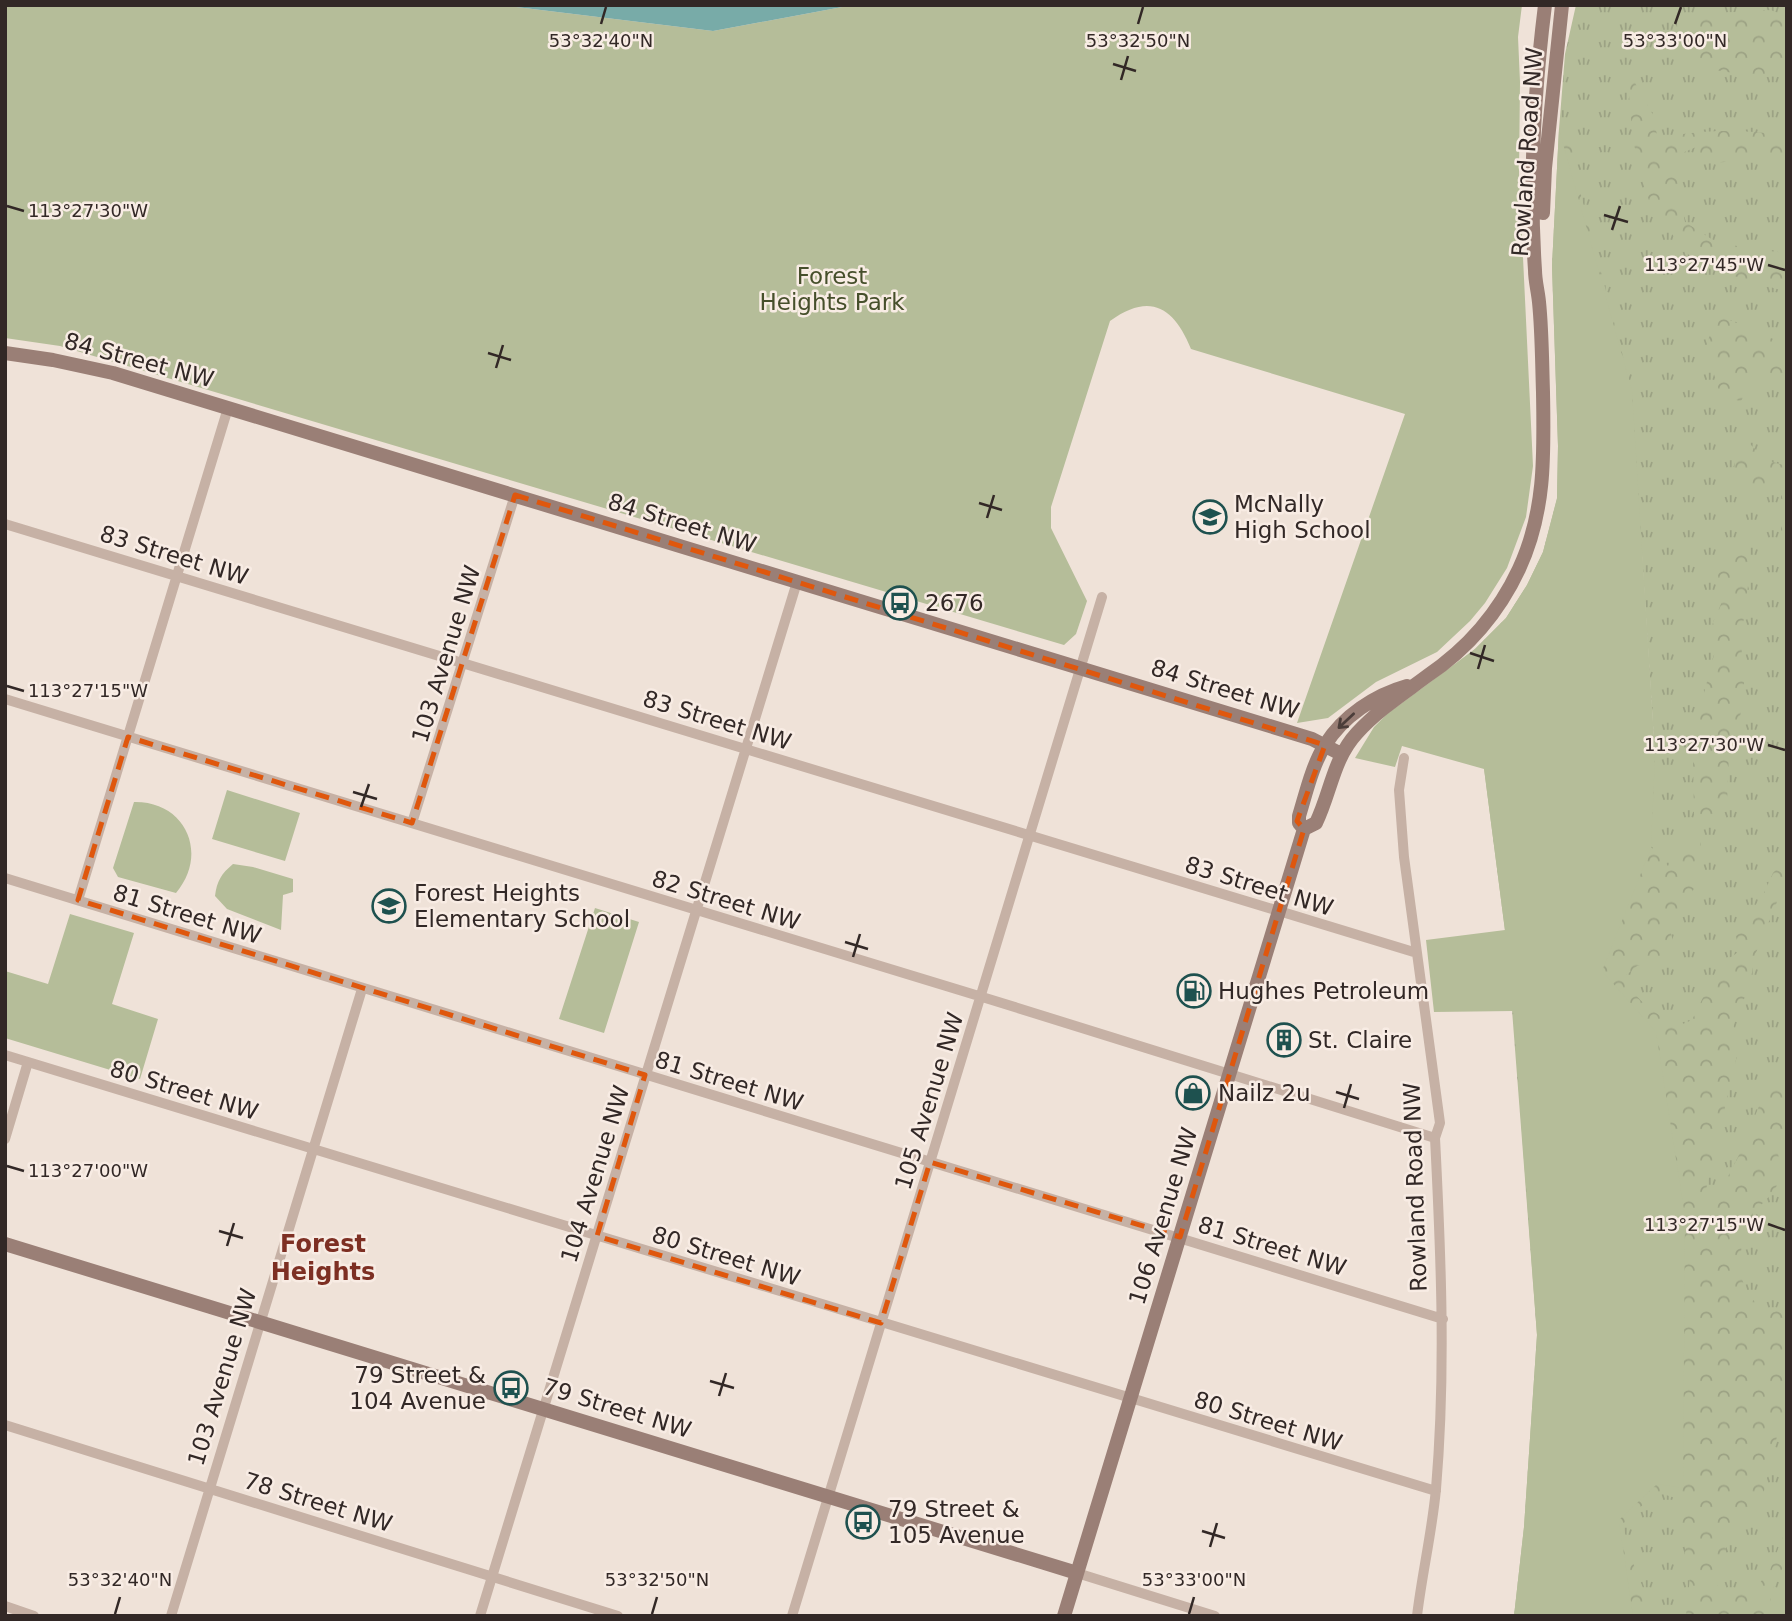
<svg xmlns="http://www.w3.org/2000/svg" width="1792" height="1621" viewBox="0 0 1792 1621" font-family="'DejaVu Sans',sans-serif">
  <defs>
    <pattern id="grass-tufts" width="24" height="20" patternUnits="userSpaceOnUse" patternTransform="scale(1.75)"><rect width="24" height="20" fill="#b5bd99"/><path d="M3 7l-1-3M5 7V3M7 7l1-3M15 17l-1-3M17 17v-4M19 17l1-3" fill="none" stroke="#9ca284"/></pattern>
    <pattern id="forest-crowns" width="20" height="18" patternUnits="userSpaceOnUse" patternTransform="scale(1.75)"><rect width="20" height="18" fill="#b5bd99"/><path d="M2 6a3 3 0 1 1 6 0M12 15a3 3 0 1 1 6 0" fill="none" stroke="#9ca284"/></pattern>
  </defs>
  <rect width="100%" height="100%" fill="#efe2d8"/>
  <path fill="url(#grass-tufts)" d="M 1576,5 L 1787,5 L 1787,1616 L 1633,1616 L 1619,1520 L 1602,971 L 1655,756 L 1642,555 L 1559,129 L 1565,54 Z"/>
  <path fill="url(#forest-crowns)" d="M 1771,10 L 1787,17 L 1787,77 L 1752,76 L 1690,66 L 1679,41 L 1674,13 L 1696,21 L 1721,13 Z
    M 1630,74 L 1652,113 L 1658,139 C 1697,129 1747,129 1787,136 L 1787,167 L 1755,159 L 1704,164 L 1696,147 L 1680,154 L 1679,194 L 1685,222 L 1713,240 L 1745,248 L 1787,253 L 1787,292 L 1698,265 L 1679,244 L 1649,201 L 1633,141 L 1628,83 Z
    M 1559,129 L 1577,132 L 1575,172 L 1632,391 L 1655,756 L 1651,847 L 1668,866 L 1685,837 L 1700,831 C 1703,870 1699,895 1668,922 L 1673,941 L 1659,961 L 1637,966 L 1624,977 C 1635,1000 1655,1014 1678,1026 L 1692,1020 L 1719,965 L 1740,951 L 1735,933 L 1763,895 L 1773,873 L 1787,858 L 1787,878 L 1755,955 L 1749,990 L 1735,1015 L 1732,1043 L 1738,1051 L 1705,1194 L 1715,1202 L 1741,1151 L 1767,1086 L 1776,1082 L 1787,1086 L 1787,1128 C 1770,1142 1783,1163 1779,1180 C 1775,1196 1754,1208 1746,1223 C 1741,1234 1739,1271 1743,1282 C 1747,1295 1756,1304 1766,1312 L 1775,1312 L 1787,1288 L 1787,1360 L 1781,1363 L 1787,1373 L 1787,1409 L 1779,1428 L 1764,1491 L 1746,1519 L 1733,1533 L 1721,1559 L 1714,1581 L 1723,1593 L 1741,1591 L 1751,1594 L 1770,1570 L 1783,1536 C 1792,1560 1781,1568 1773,1589 C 1770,1598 1770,1608 1765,1616 L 1686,1616 L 1691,1567 L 1684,1554 L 1686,1547 L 1681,1538 L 1682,1526 L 1678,1517 L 1678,1499 L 1660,1493 L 1629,1515 L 1623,1525 L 1631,1558 L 1643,1588 L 1645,1616 L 1514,1616 L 1524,1527 L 1537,1335 L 1512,1010 L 1505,931 L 1484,768 L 1435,681 L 1475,649 L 1506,618 L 1527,585 L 1543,552 L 1557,499 L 1558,446 L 1552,266 Z
    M 1716,314 L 1787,345 L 1787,384 L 1753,380 L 1741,401 L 1721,397 L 1706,348 Z
    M 1736,438 L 1745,439 L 1766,460 L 1787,466 L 1787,549 L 1781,544 L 1781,490 L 1769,488 L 1755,496 L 1739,488 L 1734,473 Z
    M 1740,537 L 1749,545 L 1749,578 L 1741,640 L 1745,699 L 1729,753 L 1727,803 L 1711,827 L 1694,815 L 1693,756 L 1702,701 L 1716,647 L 1713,622 L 1721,604 L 1717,565 Z"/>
  <path fill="#b5bd99" d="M 5,5 L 499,5 L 713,31 L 853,5 L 1522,5 L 1518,37 L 1520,82 L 1519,174 L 1533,466 L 1526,517 L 1507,568 L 1485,603 L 1470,621 L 1437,652 L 1376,682 L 1328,718 L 1297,723 L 1405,414 L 1191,349 C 1174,307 1150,292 1110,321 L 1051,507 L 1051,528 L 1087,601 L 1076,634 L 1064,645 L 60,346 L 5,338 Z
    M 1559,129 L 1632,391 L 1655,756 L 1651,848 L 1602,971 L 1656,1032 L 1685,1216 L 1683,1488 L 1657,1484 L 1619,1520 L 1633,1616 L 1514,1616 L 1524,1527 L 1537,1335 L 1513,1011 L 1434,1012 L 1426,940 L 1505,930 L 1484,769 L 1402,746 L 1395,767 L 1355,758 L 1374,727 L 1387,714 L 1475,649 L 1506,618 L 1527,585 L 1543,552 L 1557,498 L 1558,446 L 1552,266 Z
    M 227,790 L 300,813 L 285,861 L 212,839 Z
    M 134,802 C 186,801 209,854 176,893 L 118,877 L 113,868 Z
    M 233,864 L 253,867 L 293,879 L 293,892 L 283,895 L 281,930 L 227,909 L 215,896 C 217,881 221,874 233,864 Z
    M 595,908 L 639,922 L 604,1033 L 559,1019 Z
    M 70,914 L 134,933 L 112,1004 L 158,1019 L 140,1079 L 5,1038 L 5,971 L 48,984 Z"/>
  <path fill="#78aba8" d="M 499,5 L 853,5 L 713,31 Z"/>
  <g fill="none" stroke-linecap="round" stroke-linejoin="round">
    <path stroke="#c6b1a5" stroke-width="10" d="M 5,524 L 1417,953
      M 5,699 L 992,1000 L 1435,1138
      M 1404,758 L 1399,790 L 1404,857 L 1440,1123 L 1435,1138 C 1441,1255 1446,1372 1436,1489 C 1432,1532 1422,1574 1417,1616
      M 412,823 L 515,495
      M 5,878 L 1443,1319
      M 78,900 L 228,408
      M 5,1055 L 1436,1491
      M 5,1139 L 28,1062
      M 5,1425 L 618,1616
      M 1077,1573 L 1215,1616
      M 5,1606 L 34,1616
      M 171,1616 L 362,989
      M 480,1616 L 797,582
      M 792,1616 L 1102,597"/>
    <path stroke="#9a7f76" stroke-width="14" d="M 1543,213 L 1545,168 L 1562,5
      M 5,353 L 53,360 L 113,373 L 1312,739 L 1341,754
      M 1304,829 L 1316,823 C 1331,792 1333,759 1357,733 C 1378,710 1403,694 1427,676 C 1467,649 1499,612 1519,569 C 1546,511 1544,453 1543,392 C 1542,362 1542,331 1539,302 C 1538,291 1535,281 1535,270 C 1529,182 1534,93 1545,5
      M 1304,829 L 1299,823 L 1299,816 C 1306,793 1312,766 1325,745 C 1343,716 1375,695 1407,686
      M 5,1244 L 1077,1573
      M 1064,1616 L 1304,829"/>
  </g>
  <defs><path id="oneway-shaft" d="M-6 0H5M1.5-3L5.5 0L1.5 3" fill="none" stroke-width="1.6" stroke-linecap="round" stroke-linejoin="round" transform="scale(1.75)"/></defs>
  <use stroke="#4c3e3a" href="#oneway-shaft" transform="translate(1346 721) rotate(137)"/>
  <path fill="none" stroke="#df570d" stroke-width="5" stroke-dasharray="14 9" stroke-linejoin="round" d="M 515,495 L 1325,745 L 1297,821 L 1304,829 L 1180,1237 L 930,1162 L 881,1323 L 871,1320 L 597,1236 L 645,1075 L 78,900 L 128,737 L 412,823 Z"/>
  <path fill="none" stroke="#322826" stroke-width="2.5" d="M 601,24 L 606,7M 1138,24 L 1143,7M 1675,24 L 1681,7M 1113,64 L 1136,71M 1121,80 L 1128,56M 7,206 L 24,211M 1604,215 L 1628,222M 1612,230 L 1620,206M 1768,265 L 1785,270M 488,353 L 511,360M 496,368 L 503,345M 979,503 L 1002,510M 987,518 L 994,495M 1470,653 L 1494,661M 1478,669 L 1485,645M 7,686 L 24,691M 1768,745 L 1785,750M 353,792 L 377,799M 361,807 L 369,784M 845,942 L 868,949M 853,957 L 860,934M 1336,1092 L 1359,1099M 1344,1108 L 1351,1084M 7,1166 L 24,1171M 1768,1224 L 1785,1230M 219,1231 L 243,1238M 227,1246 L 234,1223M 710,1381 L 734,1388M 719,1396 L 726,1373M 1202,1531 L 1225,1538M 1210,1547 L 1217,1523M 115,1614 L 120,1597M 652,1614 L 657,1597M 1189,1614 L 1194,1597"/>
  <defs>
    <symbol id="school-ring" viewBox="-11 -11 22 22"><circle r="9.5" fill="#f8ece4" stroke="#1e514f" stroke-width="1.5"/><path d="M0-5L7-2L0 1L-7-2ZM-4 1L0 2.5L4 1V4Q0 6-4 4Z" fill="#1e514f"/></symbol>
    <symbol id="bus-ring" viewBox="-11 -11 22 22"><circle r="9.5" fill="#f8ece4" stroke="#1e514f" stroke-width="1.5"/><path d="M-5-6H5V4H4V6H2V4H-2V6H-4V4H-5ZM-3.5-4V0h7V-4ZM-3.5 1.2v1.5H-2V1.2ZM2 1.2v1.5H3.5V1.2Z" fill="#1e514f"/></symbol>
    <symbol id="fuel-ring" viewBox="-11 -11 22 22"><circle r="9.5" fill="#f8ece4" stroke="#1e514f" stroke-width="1.5"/><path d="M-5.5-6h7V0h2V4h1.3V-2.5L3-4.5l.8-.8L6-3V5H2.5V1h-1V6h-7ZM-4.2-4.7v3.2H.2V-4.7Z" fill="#1e514f"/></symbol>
    <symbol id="building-ring" viewBox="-11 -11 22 22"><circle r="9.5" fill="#f8ece4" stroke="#1e514f" stroke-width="1.5"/><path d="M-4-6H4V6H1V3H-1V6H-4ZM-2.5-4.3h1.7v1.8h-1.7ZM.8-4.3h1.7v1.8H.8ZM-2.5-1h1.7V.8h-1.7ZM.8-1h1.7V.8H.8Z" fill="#1e514f"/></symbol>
    <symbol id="shop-ring" viewBox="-11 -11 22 22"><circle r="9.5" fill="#f8ece4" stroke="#1e514f" stroke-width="1.5"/><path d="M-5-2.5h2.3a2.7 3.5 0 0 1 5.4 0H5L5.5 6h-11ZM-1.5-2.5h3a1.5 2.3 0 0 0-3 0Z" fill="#1e514f"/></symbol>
  </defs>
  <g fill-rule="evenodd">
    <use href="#school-ring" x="1191" y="498" width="38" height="38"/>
    <use href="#bus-ring" x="881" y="584" width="38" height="38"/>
    <use href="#school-ring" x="370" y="887" width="38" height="38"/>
    <use href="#fuel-ring" x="1175" y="972" width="38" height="38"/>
    <use href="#building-ring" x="1265" y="1021" width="38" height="38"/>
    <use href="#shop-ring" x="1174" y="1074" width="38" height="38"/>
    <use href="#bus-ring" x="492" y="1369" width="38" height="38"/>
    <use href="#bus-ring" x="844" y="1503" width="38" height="38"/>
  </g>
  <g text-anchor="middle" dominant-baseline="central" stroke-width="5" stroke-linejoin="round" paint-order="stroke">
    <g font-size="23" fill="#322826" stroke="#f8ece4">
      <text transform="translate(1527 152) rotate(-86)">Rowland Road NW</text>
      <text transform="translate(139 360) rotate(15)">84 Street NW</text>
      <text transform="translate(682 523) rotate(17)">84 Street NW</text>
      <text transform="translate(174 555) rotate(17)">83 Street NW</text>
      <text transform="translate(446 654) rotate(-73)">103 Avenue NW</text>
      <text transform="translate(1225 689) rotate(17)">84 Street NW</text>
      <text transform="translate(717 720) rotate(17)">83 Street NW</text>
      <text transform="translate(1259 886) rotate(17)">83 Street NW</text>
      <text transform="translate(726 900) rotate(17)">82 Street NW</text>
      <text transform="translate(187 914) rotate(17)">81 Street NW</text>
      <text transform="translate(729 1081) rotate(17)">81 Street NW</text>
      <text transform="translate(184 1090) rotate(17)">80 Street NW</text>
      <text transform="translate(929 1101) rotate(-73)">105 Avenue NW</text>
      <text transform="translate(595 1174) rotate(-73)">104 Avenue NW</text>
      <text transform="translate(1415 1187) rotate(-92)">Rowland Road NW</text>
      <text transform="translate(1163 1216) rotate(-73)">106 Avenue NW</text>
      <text transform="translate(1272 1246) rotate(17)">81 Street NW</text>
      <text transform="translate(726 1256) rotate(17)">80 Street NW</text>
      <text transform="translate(222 1377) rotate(-73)">103 Avenue NW</text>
      <text transform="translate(617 1408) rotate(17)">79 Street NW</text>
      <text transform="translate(1268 1421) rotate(17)">80 Street NW</text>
      <text transform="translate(318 1502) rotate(17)">78 Street NW</text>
    </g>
    <g font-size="23" fill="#464f2b" stroke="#f8ece4">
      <text x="832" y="276">Forest<tspan x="832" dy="26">Heights Park</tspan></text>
    </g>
    <g font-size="23" fill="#322826" stroke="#f8ece4" text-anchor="start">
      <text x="1234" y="504">McNally<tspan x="1234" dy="26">High School</tspan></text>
      <text x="925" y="603">2676</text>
      <text x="414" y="893">Forest Heights<tspan x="414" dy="26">Elementary School</tspan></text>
      <text x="1218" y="991">Hughes Petroleum</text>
      <text x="1308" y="1040">St. Claire</text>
      <text x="1218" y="1093">Nailz 2u</text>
      <text x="486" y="1375" text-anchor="end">79 Street &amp;<tspan x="486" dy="26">104 Avenue</tspan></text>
      <text x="888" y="1509">79 Street &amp;<tspan x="888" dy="26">105 Avenue</tspan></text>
    </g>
    <g font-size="24" font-weight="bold" fill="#7d2f23" stroke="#f8ece4">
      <text x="323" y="1244">Forest<tspan x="323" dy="28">Heights</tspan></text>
    </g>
  </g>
  <g font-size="18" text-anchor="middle" fill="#322826" stroke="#f8ece4" stroke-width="5" stroke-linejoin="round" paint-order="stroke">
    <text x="601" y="47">53°32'40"N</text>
    <text x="1138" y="47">53°32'50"N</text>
    <text x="1675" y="47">53°33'00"N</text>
    <text x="88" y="217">113°27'30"W</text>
    <text x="1704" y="271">113°27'45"W</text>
    <text x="88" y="697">113°27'15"W</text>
    <text x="1704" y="751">113°27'30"W</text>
    <text x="88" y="1177">113°27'00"W</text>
    <text x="1704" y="1231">113°27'15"W</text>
    <text x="120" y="1586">53°32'40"N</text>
    <text x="657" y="1586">53°32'50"N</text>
    <text x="1194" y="1586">53°33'00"N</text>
  </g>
  <rect width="1792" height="1621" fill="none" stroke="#322826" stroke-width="14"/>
</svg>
